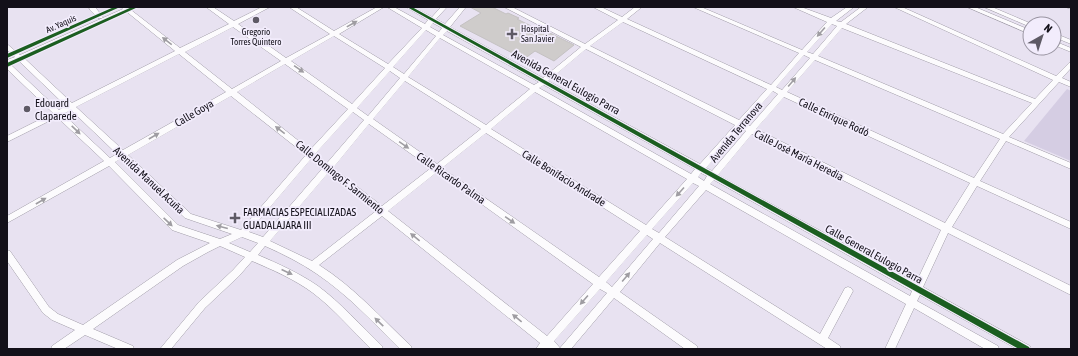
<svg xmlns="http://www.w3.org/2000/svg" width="1078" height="356" viewBox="0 0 1078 356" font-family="'Asap Condensed',sans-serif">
  <rect width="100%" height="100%" fill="#e8e2f1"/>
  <path fill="#d5cde3" d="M 1067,89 L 1071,91 L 1071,161 L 1024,141 Z"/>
  <path fill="#cfcccb" stroke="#c4c1c2" d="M 470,7 L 492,7 L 506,14 L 508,13 L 519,18 L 517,19 L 533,27 L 552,34 L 574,45 L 554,61 L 535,51 L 524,59 L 460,26 L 481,13 Z"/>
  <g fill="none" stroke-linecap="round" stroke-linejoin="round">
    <defs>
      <path id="minor" d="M 89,7 L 95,7 L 103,17 L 102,18 L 98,18 L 90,10 Z
        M 121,7 L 136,7 L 131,10 L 180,48 L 229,24 L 206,7 L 213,7 L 234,21 L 262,7 L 270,7 L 238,24 L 286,58 L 330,34 L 289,7 L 296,7 L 334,31 L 377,7 L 384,7 L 339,34 L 388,64 L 422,28 L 387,7 L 394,7 L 425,24 L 428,20 L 406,7 L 413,7 L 432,17 L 441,7 L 447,7 L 436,19 L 445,24 L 460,7 L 466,7 L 450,27 L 543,78 L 581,47 L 504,7 L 512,7 L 585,44 L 618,20 L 593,7 L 601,7 L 622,17 L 635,7 L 642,7 L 627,19 L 771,85 L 799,53 L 693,7 L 701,7 L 802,50 L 827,22 L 793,7 L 801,7 L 831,18 L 847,7 L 854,7 L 836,21 L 841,22 L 861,7 L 868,7 L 846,24 L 1035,99 L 1053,80 L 894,7 L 902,7 L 1056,76 L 1069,63 L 1071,62 L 1071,68 L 1062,78 L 1071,82 L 1071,87 L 1059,82 L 1009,137 L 1071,163 L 1071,169 L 1006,141 L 980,181 L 1071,222 L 1071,229 L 977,186 L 952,227 L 1071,286 L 1071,295 L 948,233 L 923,287 L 1030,346 L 1031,349 L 1017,349 L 920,295 L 917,301 L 998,346 L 999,349 L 985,349 L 914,308 L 895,349 L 885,349 L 906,304 L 706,190 L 665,237 L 820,334 L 845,288 L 848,287 L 851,288 L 853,291 L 828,338 L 840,346 L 841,349 L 827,349 L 660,243 L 620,292 L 697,346 L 698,349 L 685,349 L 614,298 L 571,349 L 536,349 L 540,343 L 382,216 L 319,265 C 354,287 381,318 411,346 L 412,349 L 400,349 C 374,323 348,295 317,274 C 301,263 283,254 265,246 L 258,255 C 279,264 299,273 318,286 C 340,302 362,327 382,346 L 383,349 L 371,349 C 352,330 334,309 313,293 C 294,279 273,270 252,261 L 239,276 L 205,308 L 171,349 L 160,349 L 199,302 L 233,270 L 245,257 L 220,246 L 208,252 L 183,266 L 93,329 L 133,346 L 134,349 L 118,349 L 85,335 L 64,349 L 51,349 L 52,346 L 75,330 L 52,320 L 43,313 L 7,261 L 7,250 L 10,251 L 49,307 L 58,314 L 83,325 L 177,260 L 210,243 L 172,230 L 109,166 L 7,223 L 7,216 L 104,161 L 57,117 L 7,142 L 7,136 L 53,113 L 7,69 L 7,60 L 15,57 L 7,50 L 7,44 L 20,55 L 123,9 ZM 127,12 L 175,51 L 72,103 L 24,58 ZM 623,22 L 767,89 L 739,120 L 590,46 ZM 433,23 L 442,28 L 439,32 L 430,27 ZM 832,24 L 837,26 L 813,54 L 807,52 ZM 233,27 L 281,61 L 232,89 L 185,52 ZM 842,28 L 1032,103 L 1003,134 L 818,56 ZM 426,30 L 436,36 L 404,74 L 393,67 ZM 447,31 L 539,82 L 534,85 L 443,35 ZM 334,36 L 385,68 L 352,104 L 291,61 ZM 440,38 L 530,89 L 486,125 L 408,77 ZM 586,49 L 735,125 L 700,164 L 548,81 ZM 179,54 L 226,92 L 123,150 L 76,107 ZM 804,55 L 810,58 L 782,90 L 776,87 ZM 18,60 L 66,106 L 59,110 L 10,64 ZM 815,60 L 1000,139 L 974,178 L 787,92 ZM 285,64 L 348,109 L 310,150 L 237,92 ZM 390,71 L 400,78 L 368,116 L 357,108 ZM 405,81 L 481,129 L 437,164 L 373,119 ZM 544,85 L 695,169 L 691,174 L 539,88 ZM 773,91 L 778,94 L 750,126 L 745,123 ZM 535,92 L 687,179 L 646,225 L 491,129 ZM 231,96 L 306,155 L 241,230 L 191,214 L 128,155 ZM 784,97 L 970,183 L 945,223 L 756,129 ZM 71,110 L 117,154 L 110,158 L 63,114 ZM 353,112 L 364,120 L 327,163 L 315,154 ZM 369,124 L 431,168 L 382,206 L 333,168 ZM 741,128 L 746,131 L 712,171 L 706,168 ZM 486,133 L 640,231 L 599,277 L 442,168 ZM 752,134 L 941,230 L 916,283 L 718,175 ZM 122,158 L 185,218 L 232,234 L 220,239 L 178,225 L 115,162 ZM 311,159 L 322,169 L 263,237 L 249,232 ZM 437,172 L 593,284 L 547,336 L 388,211 ZM 328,173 L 376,211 L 312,261 L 270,241 ZM 701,173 L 707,176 L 704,181 L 698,177 ZM 714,180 L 912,291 L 910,296 L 710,184 ZM 693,183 L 699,186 L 659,233 L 652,229 ZM 647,235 L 653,239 L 612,287 L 606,282 ZM 242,237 L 258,243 L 250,252 L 229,243 ZM 600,289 L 607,293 L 560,348 L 554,341 Z
        M 967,7 L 975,7 L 1030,30 L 1030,34 Z
        M 984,7 L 992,7 L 1032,24 L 1030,24 L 1030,27 L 1028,26 Z
        M 1067,7 L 1071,7 L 1071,9 L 1068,8 Z
        M 1054,33 L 1071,40 L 1071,44 L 1054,37 Z
        M 1054,41 L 1071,48 L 1071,52 L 1054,45 Z"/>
    </defs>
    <use href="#minor" stroke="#a09ca7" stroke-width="1"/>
    <use href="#minor" fill="#fcfbfd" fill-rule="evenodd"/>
    <defs>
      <path id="cycleway" d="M 114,7 L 120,7 L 7,58 L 7,54 Z
        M 132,7 L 138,7 L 7,67 L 7,63 Z
        M 407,7 L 412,7 L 1029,347 L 1030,349 L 1019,349 Z"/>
    </defs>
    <use href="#cycleway" stroke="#f2ecfc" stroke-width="2"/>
    <use href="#cycleway" fill="#1b5e20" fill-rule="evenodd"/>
  </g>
  <defs><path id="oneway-solid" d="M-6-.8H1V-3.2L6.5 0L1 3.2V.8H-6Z"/></defs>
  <g fill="#9f9da2">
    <use href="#oneway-solid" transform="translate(352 24) rotate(-29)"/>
    <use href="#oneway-solid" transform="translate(821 32) rotate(131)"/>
    <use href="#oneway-solid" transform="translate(167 41) rotate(-142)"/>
    <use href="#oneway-solid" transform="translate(299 69) rotate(35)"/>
    <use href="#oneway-solid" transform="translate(792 82) rotate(-50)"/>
    <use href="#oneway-solid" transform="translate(76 130) rotate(44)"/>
    <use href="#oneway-solid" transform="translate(280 130) rotate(-142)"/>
    <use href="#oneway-solid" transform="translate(154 136) rotate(-30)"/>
    <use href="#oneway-solid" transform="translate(404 145) rotate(35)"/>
    <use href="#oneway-solid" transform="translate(680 192) rotate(132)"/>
    <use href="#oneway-solid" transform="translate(41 201) rotate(-30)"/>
    <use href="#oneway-solid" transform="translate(510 220) rotate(35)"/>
    <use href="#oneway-solid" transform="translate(168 222) rotate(43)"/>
    <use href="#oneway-solid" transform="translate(222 227) rotate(-165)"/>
    <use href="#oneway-solid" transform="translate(415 237) rotate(-141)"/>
    <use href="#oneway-solid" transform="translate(287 272) rotate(25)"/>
    <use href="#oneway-solid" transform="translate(626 277) rotate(-50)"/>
    <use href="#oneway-solid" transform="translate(584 300) rotate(131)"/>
    <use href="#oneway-solid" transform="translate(517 318) rotate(-141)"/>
    <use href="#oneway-solid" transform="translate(379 322) rotate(-136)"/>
  </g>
  <g fill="#5e5a65" stroke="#f2ecfc" stroke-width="1.5">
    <circle cx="256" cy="20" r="4"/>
    <path d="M510 28h4v4h4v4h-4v4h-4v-4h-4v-4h4z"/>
    <circle cx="27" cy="109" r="4"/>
    <path d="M233 212h4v4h4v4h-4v4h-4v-4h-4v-4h4z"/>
  </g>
  <g text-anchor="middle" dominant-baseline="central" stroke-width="3.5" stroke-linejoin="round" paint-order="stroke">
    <g font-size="9" fill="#131019" stroke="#f2ecfc">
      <text transform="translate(61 24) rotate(-24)">Av. Yaquis</text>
    </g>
    <g font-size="9" fill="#131019" stroke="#f2ecfc" text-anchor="start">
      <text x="521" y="29">Hospital<tspan x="521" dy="10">San Javier</tspan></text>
      <text x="256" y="32" text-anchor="middle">Gregorio<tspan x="256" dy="10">Torres Quintero</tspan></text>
    </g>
    <g font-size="11" fill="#131019" stroke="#f2ecfc">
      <text transform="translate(566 82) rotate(29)">Avenida General Eulogio Parra</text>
      <text transform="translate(194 113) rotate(-30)">Calle Goya</text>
      <text transform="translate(834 117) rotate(25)">Calle Enrique Rodó</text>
      <text transform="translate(736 132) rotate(-50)">Avenida Terranova</text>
      <text transform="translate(799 155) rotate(27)">Calle José María Heredia</text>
      <text transform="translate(340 177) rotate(39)">Calle Domingo F. Sarmiento</text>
      <text transform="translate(451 178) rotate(35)">Calle Ricardo Palma</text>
      <text transform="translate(564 178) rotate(32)">Calle Bonifacio Andrade</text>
      <text transform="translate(149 180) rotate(43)">Avenida Manuel Acuña</text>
      <text transform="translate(874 254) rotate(29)">Calle General Eulogio Parra</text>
    </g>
    <g font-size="11" fill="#131019" stroke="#f2ecfc" text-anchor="start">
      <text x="35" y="103">Edouard<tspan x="35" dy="13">Claparede</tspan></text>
      <text x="243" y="212">FARMACIAS ESPECIALIZADAS<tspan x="243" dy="13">GUADALAJARA III</tspan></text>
    </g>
  </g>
  <rect width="1078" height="356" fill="none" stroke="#131019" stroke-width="16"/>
  <g transform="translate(1042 36) rotate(39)"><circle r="19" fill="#f2ecfc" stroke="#9994a1"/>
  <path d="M0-3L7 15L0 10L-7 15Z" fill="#5e5a65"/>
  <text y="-6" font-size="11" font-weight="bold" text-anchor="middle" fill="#131019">N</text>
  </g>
</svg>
